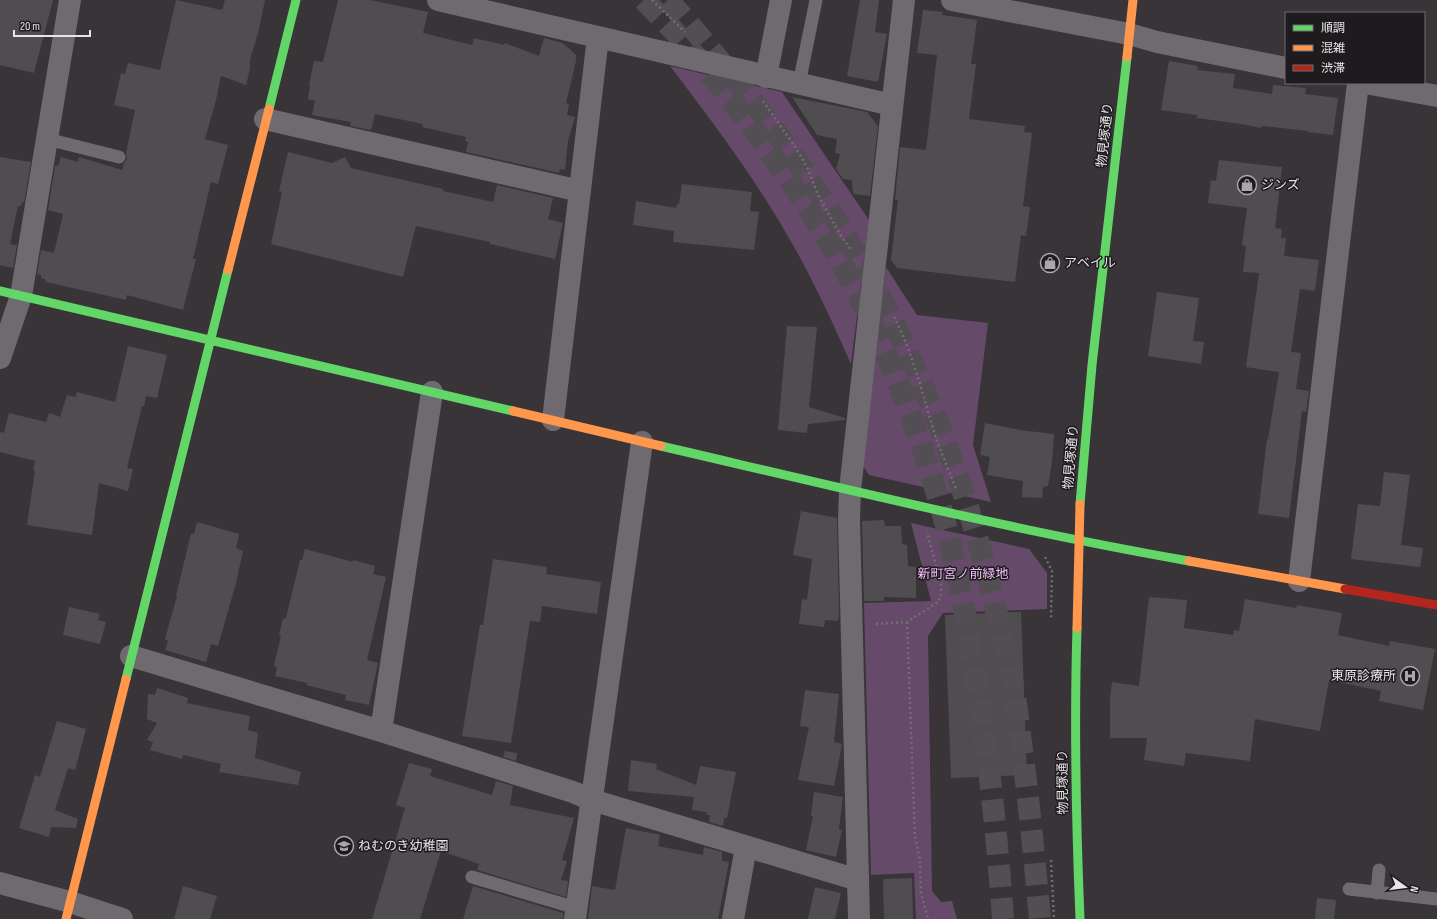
<svg xmlns="http://www.w3.org/2000/svg" width="1437" height="919" viewBox="0 0 1437 919" font-family="'Sofia Sans Condensed','Noto Sans JP',sans-serif">
  <rect width="100%" height="100%" fill="#383438"/>
  <path fill="#654a69" d="M 670,66 L 782,92 L 869,220 L 851,364 C 831,319 811,275 786,233 C 752,174 711,120 670,66 Z
    M 886,267 L 917,315 L 988,323 L 973,445 L 991,502 L 869,475 L 863,466 Z
    M 911,523 L 1029,549 L 1047,573 L 1047,609 L 943,613 L 928,636 L 932,891 L 941,902 L 952,901 L 957,919 L 916,919 L 914,873 L 871,875 L 864,603 L 931,601 Z"/>
  <path fill="#504d50" d="M 0,0 L 53,0 L 34,73 L 0,65 Z
    M 176,0 L 222,10 L 225,0 L 265,0 L 258,33 L 250,60 L 250,69 L 246,85 L 221,76 L 216,100 L 205,139 L 228,145 L 218,184 L 211,182 L 193,259 L 196,259 L 183,310 L 127,295 L 126,300 L 46,282 L 45,279 L 41,278 L 41,275 L 37,274 L 41,250 L 54,253 L 63,214 L 48,210 L 55,166 L 58,166 L 61,157 L 78,162 L 79,157 L 122,170 L 124,163 L 127,159 L 126,153 L 135,110 L 114,105 L 121,73 L 125,74 L 128,63 L 160,70 Z
    M 338,0 L 370,0 L 428,12 L 423,33 L 472,45 L 474,38 L 504,45 L 505,43 L 539,56 L 544,38 L 562,43 L 571,50 L 576,55 L 576,61 L 566,103 L 569,104 L 567,115 L 575,117 L 568,141 L 565,170 L 560,169 L 559,173 L 466,152 L 468,142 L 465,141 L 466,137 L 422,127 L 423,124 L 375,114 L 371,130 L 350,126 L 351,122 L 312,115 L 315,101 L 308,99 L 310,86 L 309,85 L 314,61 L 323,62 Z
    M 860,0 L 879,0 L 875,32 L 887,34 L 878,82 L 847,76 Z
    M 923,10 L 943,12 L 942,15 L 977,20 L 971,64 L 976,64 L 969,119 L 1025,126 L 1024,132 L 1032,133 L 1023,206 L 1030,207 L 1026,236 L 1021,235 L 1015,282 L 897,268 L 891,260 L 898,200 L 895,200 L 900,147 L 926,150 L 937,55 L 917,53 Z
    M 1169,61 L 1198,66 L 1197,70 L 1235,74 L 1233,88 L 1272,94 L 1273,85 L 1306,88 L 1305,94 L 1338,98 L 1333,135 L 1308,132 L 1308,131 L 1262,126 L 1261,128 L 1241,124 L 1197,118 L 1197,115 L 1161,110 Z
    M 792,97 L 867,112 L 878,126 L 870,196 L 853,194 L 852,180 L 843,179 L 836,169 L 840,154 L 835,153 L 837,139 L 817,135 Z
    M 288,152 L 332,163 L 345,157 L 351,168 L 443,189 L 443,191 L 493,202 L 497,185 L 553,198 L 548,219 L 563,223 L 555,259 L 490,244 L 490,242 L 416,226 L 403,277 L 271,244 L 282,192 L 279,191 Z
    M 0,157 L 31,162 L 24,203 L 22,202 L 21,206 L 18,206 L 10,244 L 17,245 L 13,268 L 0,265 Z
    M 1219,160 L 1282,167 L 1275,228 L 1282,229 L 1281,238 L 1286,238 L 1284,256 L 1319,260 L 1315,291 L 1300,289 L 1291,352 L 1301,353 L 1296,389 L 1309,391 L 1306,412 L 1302,411 L 1289,518 L 1258,514 L 1267,439 L 1268,439 L 1279,372 L 1246,367 L 1259,273 L 1243,272 L 1246,246 L 1242,245 L 1247,208 L 1208,203 L 1211,180 L 1216,181 Z
    M 682,184 L 752,192 L 750,211 L 759,212 L 754,250 L 673,242 L 674,231 L 633,225 L 636,201 L 676,208 L 677,204 L 679,204 Z
    M 1157,292 L 1199,298 L 1193,341 L 1204,342 L 1201,364 L 1148,356 Z
    M 787,326 L 817,327 L 809,407 L 845,418 L 845,420 L 808,424 L 807,433 L 778,430 Z
    M 128,346 L 167,355 L 157,398 L 146,396 L 144,406 L 142,406 L 127,468 L 133,469 L 128,491 L 99,483 L 92,535 L 27,525 L 35,470 L 33,470 L 35,461 L 0,452 L 0,432 L 4,433 L 9,413 L 46,422 L 49,413 L 60,417 L 67,395 L 76,397 L 77,392 L 115,402 Z
    M 985,423 L 1020,430 L 1054,434 L 1052,462 L 1048,486 L 1043,487 L 1042,498 L 1022,497 L 1023,481 L 987,475 L 990,457 L 980,455 Z
    M 1384,472 L 1410,475 L 1401,545 L 1423,548 L 1420,567 L 1351,559 L 1358,504 L 1380,506 Z
    M 801,511 L 837,518 L 839,611 L 838,621 L 825,620 L 824,627 L 799,624 L 802,599 L 807,600 L 812,559 L 793,555 Z
    M 884,520 L 885,526 L 901,526 L 902,544 L 907,545 L 908,566 L 916,567 L 916,598 L 884,597 L 884,601 L 864,601 L 862,521 Z
    M 197,522 L 239,534 L 236,548 L 243,551 L 236,583 L 218,646 L 211,644 L 206,662 L 165,650 L 168,641 L 165,639 L 177,596 L 176,595 L 191,534 L 194,534 Z
    M 305,549 L 353,562 L 353,560 L 375,566 L 373,574 L 386,577 L 367,660 L 378,663 L 369,705 L 345,700 L 346,695 L 306,685 L 307,683 L 275,676 L 277,668 L 274,665 L 281,636 L 279,635 L 283,619 L 286,618 L 300,560 L 302,560 Z
    M 493,559 L 547,567 L 546,574 L 601,582 L 597,614 L 542,606 L 540,622 L 530,621 L 511,743 L 462,736 L 480,625 L 483,625 Z
    M 1149,597 L 1187,600 L 1184,628 L 1233,635 L 1234,630 L 1239,631 L 1245,599 L 1296,608 L 1297,605 L 1342,613 L 1338,635 L 1389,646 L 1390,641 L 1435,649 L 1423,710 L 1379,701 L 1381,691 L 1329,680 L 1320,731 L 1255,719 L 1250,761 L 1186,753 L 1184,766 L 1144,760 L 1147,738 L 1110,738 L 1110,699 L 1112,682 L 1139,686 Z
    M 69,607 L 100,614 L 98,620 L 106,622 L 100,644 L 63,635 Z
    M 1021,612 L 1027,775 L 951,778 L 945,615 Z
    M 157,688 L 188,698 L 187,703 L 250,716 L 248,730 L 258,733 L 255,758 L 301,772 L 298,785 L 219,772 L 221,764 L 183,755 L 182,759 L 150,750 L 153,742 L 147,740 L 157,723 L 147,719 L 148,694 L 155,695 Z
    M 805,690 L 839,694 L 834,742 L 842,744 L 834,786 L 798,780 L 809,727 L 800,726 Z
    M 57,721 L 86,729 L 75,770 L 68,768 L 55,810 L 78,819 L 76,828 L 51,827 L 49,837 L 19,828 L 35,775 L 40,777 Z
    M 505,751 L 517,753 L 516,761 L 503,757 Z
    M 631,760 L 657,764 L 656,769 L 696,785 L 700,766 L 736,772 L 727,818 L 724,818 L 723,826 L 709,822 L 710,815 L 707,815 L 706,812 L 692,810 L 694,797 L 628,791 Z
    M 409,763 L 432,769 L 430,776 L 492,795 L 496,781 L 513,786 L 510,805 L 574,818 L 562,860 L 567,861 L 561,880 L 568,881 L 566,897 L 477,870 L 479,864 L 441,851 L 420,919 L 372,919 L 405,808 L 396,805 Z
    M 814,792 L 843,797 L 839,829 L 842,830 L 836,857 L 806,850 L 813,816 L 811,816 Z
    M 626,828 L 660,835 L 658,846 L 703,855 L 704,847 L 722,852 L 722,861 L 729,862 L 718,919 L 588,919 L 592,886 L 615,890 Z
    M 912,878 L 913,919 L 884,919 L 883,879 Z
    M 183,886 L 217,896 L 210,919 L 174,919 Z
    M 473,886 L 563,913 L 563,919 L 463,919 Z
    M 815,887 L 841,893 L 835,919 L 808,919 Z
    M 1317,898 L 1336,900 L 1334,919 L 1315,919 Z"/>
  <g fill="none" stroke-linecap="round" stroke-linejoin="round">
    <path stroke="#524e53" stroke-width="22" stroke-dasharray="22 11" stroke-linecap="butt" d="M 644,0 C 659,16 675,31 689,48 C 739,108 786,171 826,237 C 878,323 919,426 945,522 C 958,570 966,618 974,667 C 988,750 997,834 1003,919
      M 668,0 C 731,71 790,146 840,226 C 849,241 857,256 866,271 C 931,386 976,512 1003,642 C 1007,660 1012,678 1015,696 C 1018,716 1020,737 1023,757 C 1030,811 1035,865 1040,919"/>
    <path stroke="#726e72" stroke-width="2.5" stroke-dasharray="2 3" stroke-linecap="butt" d="M 652,0 L 685,32
      M 763,101 L 796,148 L 808,169 L 818,195 L 841,236 L 852,251
      M 894,317 C 915,357 924,402 938,444 C 944,459 950,474 956,489
      M 1045,557 L 1052,571 L 1051,619
      M 907,622 L 915,836 L 920,860 L 921,893 L 928,919
      M 876,624 L 907,622 L 938,602 L 941,597 L 941,584 L 927,532
      M 1051,860 L 1054,919"/>
    <path stroke="#6f6a70" stroke-width="13" d="M 799,84 L 816,0
      M 47,139 L 119,157
      M 472,877 L 576,908
      M 1349,889 L 1437,899
      M 1377,893 L 1379,870"/>
    <path stroke="#6f6a70" stroke-width="22" d="M 438,0 L 892,105
      M 952,0 L 1129,34 L 1157,42 L 1286,68
      M 766,77 L 781,0
      M 1365,83 L 1437,96
      M 265,119 L 580,191
      M 0,358 L 21,296 L 70,0
      M 553,420 L 598,37
      M 1299,581 L 1358,83
      M 131,656 L 381,731 L 573,792 L 592,800 L 858,880
      M 381,731 L 432,392
      M 0,883 L 70,902 L 122,919
      M 575,919 L 642,442
      M 733,919 L 746,847
      M 859,919 L 849,520 L 850,490 L 904,0"/>
    <path stroke="#63d668" stroke-width="9" d="M 269,109 L 296,0
      M 0,291 L 513,411
      M 661,446 C 837,487 1012,530 1189,561
      M 1080,504 L 1092,365 L 1127,57
      M 1077,628 C 1074,725 1076,822 1080,919
      M 126,679 L 228,270"/>
    <path stroke="#ff974d" stroke-width="9" d="M 1127,57 L 1133,0
      M 228,270 L 269,109
      M 513,411 L 661,446
      M 1189,561 L 1345,589
      M 1077,628 L 1080,504
      M 66,919 L 126,679"/>
    <path stroke="#b3261e" stroke-width="9" d="M 1345,589 L 1437,605"/>
  </g>
  <defs>
    <symbol id="shop-ring" viewBox="-11 -11 22 22"><circle r="9.5" fill="#1e1b1e" stroke="#aaa6ab" stroke-width="1.5"/><path d="M-5-2.5h2.3a2.7 3.5 0 0 1 5.4 0H5L5.5 6h-11ZM-1.5-2.5h3a1.5 2.3 0 0 0-3 0Z" fill="#aaa6ab"/></symbol>
    <symbol id="hospital-ring" viewBox="-11 -11 22 22"><circle r="9.5" fill="#1e1b1e" stroke="#aaa6ab" stroke-width="1.5"/><path d="M-5-5h3v3.5h4V-5h3V5h-3V1.5h-4V5h-3Z" fill="#aaa6ab"/></symbol>
    <symbol id="school-ring" viewBox="-11 -11 22 22"><circle r="9.5" fill="#1e1b1e" stroke="#aaa6ab" stroke-width="1.5"/><path d="M0-5L7-2L0 1L-7-2ZM-4 1L0 2.5L4 1V4Q0 6-4 4Z" fill="#aaa6ab"/></symbol>
  </defs>
  <g fill-rule="evenodd">
    <use href="#shop-ring" x="1236" y="174" width="22" height="22"/>
    <use href="#shop-ring" x="1039" y="252" width="22" height="22"/>
    <use href="#hospital-ring" x="1399" y="665" width="22" height="22"/>
    <use href="#school-ring" x="333" y="835" width="22" height="22"/>
  </g>
  <g text-anchor="middle" dominant-baseline="central" stroke-width="3" stroke-linejoin="round" paint-order="stroke">
    <g font-size="13" fill="#e8e4e9" stroke="#1e1b1e">
      <text transform="translate(1105 135) rotate(-84)">物見塚通り</text>
      <text transform="translate(1071 457) rotate(-85)">物見塚通り</text>
      <text transform="translate(1063 782) rotate(-91)">物見塚通り</text>
    </g>
    <g font-size="13" fill="#e8e4e9" stroke="#1e1b1e" text-anchor="start">
      <text x="1261" y="185">ジンズ</text>
      <text x="1064" y="263">アベイル</text>
      <text x="1396" y="676" text-anchor="end">東原診療所</text>
      <text x="358" y="846">ねむのき幼稚園</text>
    </g>
    <g font-size="13" fill="#f5bffe" stroke="#1e1b1e">
      <text x="963" y="574">新町宮ノ前緑地</text>
    </g>
  </g>
  <rect x="1285" y="12" width="140" height="72" fill="#1e1b1e" stroke="#6f6b6f"/>
  <rect x="1293" y="25" width="20" height="6" fill="#63d668" stroke="#6f6b6f"/>
  <text x="1321" y="32" font-size="12" fill="#e8e4e9">順調</text>
  <rect x="1293" y="45" width="20" height="6" fill="#ff974d" stroke="#6f6b6f"/>
  <text x="1321" y="52" font-size="12" fill="#e8e4e9">混雑</text>
  <rect x="1293" y="65" width="20" height="6" fill="#b3261e" stroke="#6f6b6f"/>
  <text x="1321" y="72" font-size="12" fill="#e8e4e9">渋滞</text>
  <g transform="translate(1405 887) rotate(104)" stroke="#1e1b1e" stroke-width="3" paint-order="stroke">
  <path d="M0-3L7 15L0 10L-7 15Z" fill="#e8e4e9"/>
  <text y="-6" font-size="11" font-weight="bold" text-anchor="middle" fill="#e8e4e9">N</text>
  </g>
  <path d="M14 30v6h76v-6" fill="none" stroke="#e8e4e9" stroke-width="2"/>
  <text x="20" y="30" font-size="12" fill="#e8e4e9" stroke="#1e1b1e" stroke-width="3" paint-order="stroke">20 m</text>
</svg>
